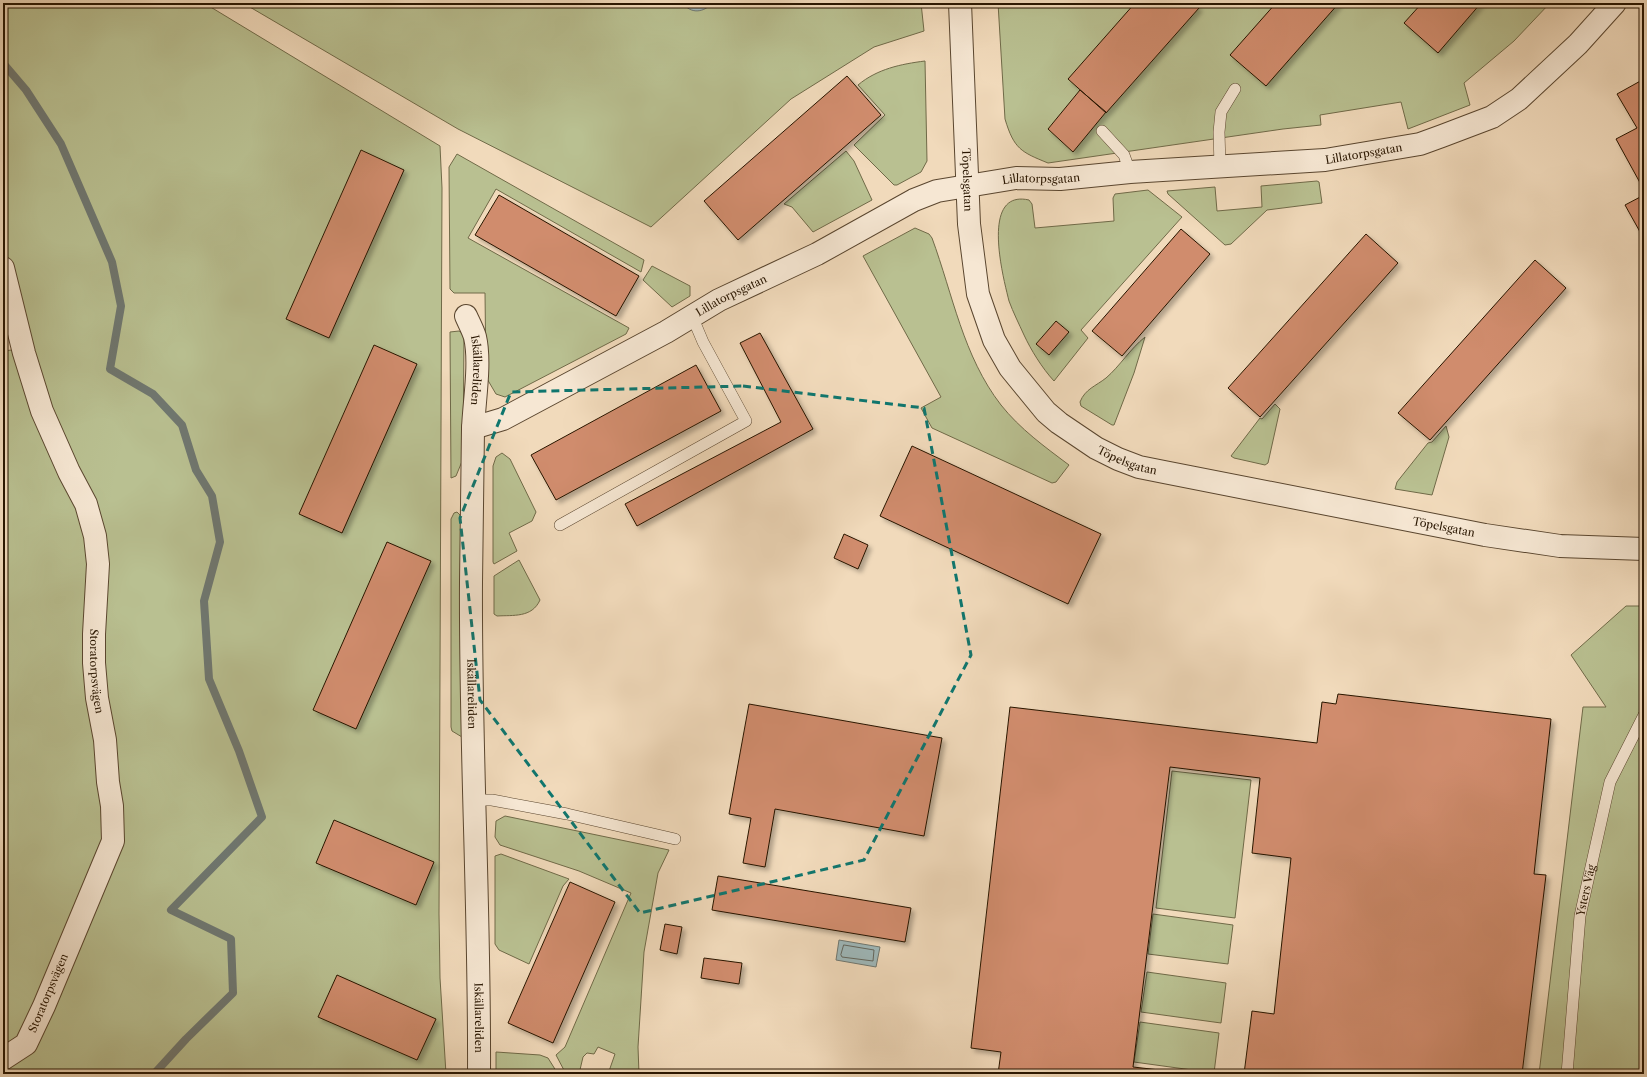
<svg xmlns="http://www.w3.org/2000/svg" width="1647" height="1077" viewBox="0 0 1647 1077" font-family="'Libre Caslon Text',serif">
  <defs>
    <filter id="shadow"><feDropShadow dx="3.5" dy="3.5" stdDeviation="2" flood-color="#0004"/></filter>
  </defs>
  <rect width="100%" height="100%" fill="#f1dabb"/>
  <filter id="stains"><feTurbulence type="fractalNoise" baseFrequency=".005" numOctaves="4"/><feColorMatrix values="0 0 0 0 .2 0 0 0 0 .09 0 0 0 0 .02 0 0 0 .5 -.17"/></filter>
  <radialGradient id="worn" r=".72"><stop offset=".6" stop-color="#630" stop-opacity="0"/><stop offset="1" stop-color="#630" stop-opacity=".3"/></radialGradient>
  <path fill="#b9c091" stroke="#706a48" d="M 3,3 L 204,3 L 440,146 L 442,188 L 439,914 L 440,978 L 446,1074 L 3,1074 L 3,351 L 29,348 L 3,309 Z
    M 243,3 L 921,3 L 924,31 L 874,47 L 791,99 L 651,227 L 458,129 Z
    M 998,3 L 1550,3 L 1514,41 L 1464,83 L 1470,105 L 1408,129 L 1401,102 L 1320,115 L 1321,125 L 1283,129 L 1048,163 C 1021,152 1014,149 1005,119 Z
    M 925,61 L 927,161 L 921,172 L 897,185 L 894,185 L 854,145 L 885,115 L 858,85 C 877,69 901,64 925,61 Z
    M 846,151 L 854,161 L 872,200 L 813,232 L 792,207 L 784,204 Z
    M 457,154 L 644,260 L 641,272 L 496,189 L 468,238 L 629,328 L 626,334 L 505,397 L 496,394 L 486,377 L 485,293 L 454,293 L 450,289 L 449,167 Z
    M 1317,181 L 1319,182 L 1322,203 L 1267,210 L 1231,244 L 1225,245 L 1168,194 L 1167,191 L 1215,187 L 1217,211 L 1262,207 L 1261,186 Z
    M 1148,190 L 1182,217 L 1081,330 L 1088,338 L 1054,381 C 1042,368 1031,350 1024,335 C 1019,324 1013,312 1009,301 C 1003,277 980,189 1029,200 L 1032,204 L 1035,228 L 1114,221 L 1113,198 L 1115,194 Z
    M 915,228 L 929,234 L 932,238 C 953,295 963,356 1001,405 C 1020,429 1045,447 1069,465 L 1056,482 L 1052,483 L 932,428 L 921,408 L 941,397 L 863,256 Z
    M 652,266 L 690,286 L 690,296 L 672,307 L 643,280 Z
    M 459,331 L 464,334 L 463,459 L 456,476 L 451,478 L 450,332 Z
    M 1145,337 L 1134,373 L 1114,425 L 1112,425 L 1081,406 L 1080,402 C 1085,389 1096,386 1106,378 C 1120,366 1130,349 1145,337 Z
    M 1275,404 L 1280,409 L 1268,463 L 1265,465 L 1234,458 L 1231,456 L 1260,418 L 1262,419 Z
    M 1446,426 L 1449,437 L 1432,495 L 1395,489 L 1397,482 L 1428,443 L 1432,442 Z
    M 502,453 L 510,459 L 536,512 L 532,521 L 509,533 L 517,551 L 494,564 L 493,562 L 493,466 L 496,457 Z
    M 457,512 L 460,515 L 462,526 L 462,737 L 452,731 L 451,727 L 451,519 L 454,513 Z
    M 519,560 L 540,600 C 532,618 513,615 497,616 L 494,614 L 494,576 Z
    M 1626,606 L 1644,606 L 1644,1074 L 1539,1074 L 1583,707 L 1606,707 L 1571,655 Z
    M 1172,771 L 1251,780 L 1235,918 L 1156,908 Z
    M 505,816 L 669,850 L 658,873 L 644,952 L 638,1047 L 639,1074 L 608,1074 L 615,1054 L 598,1047 L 594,1054 L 587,1053 L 583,1057 L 579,1074 L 566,1074 L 556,1055 L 565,1047 L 631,893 L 579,871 L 500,845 L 495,837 L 496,821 Z
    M 501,854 L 569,879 L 563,886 L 529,964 L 499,950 L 495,944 L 495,856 Z
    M 1153,914 L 1233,925 L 1228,964 L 1148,954 Z
    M 1147,972 L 1226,983 L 1221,1023 L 1141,1012 Z
    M 1140,1022 L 1219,1033 L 1214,1073 L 1134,1062 Z
    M 496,1052 L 540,1055 L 548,1058 L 558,1074 L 496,1074 Z"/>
  <path fill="#9eb8ba" stroke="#6f7770" d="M 683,3 L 712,3 C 704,13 690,14 683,3 Z
    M 839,940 L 880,947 L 876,967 L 836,960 Z"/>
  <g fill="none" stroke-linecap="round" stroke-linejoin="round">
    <path stroke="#63665d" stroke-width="1" d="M 844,945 L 874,950 L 873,961 L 842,957 L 841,955 Z"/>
    <path stroke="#6f7770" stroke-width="8" d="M 3,63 L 26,90 L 61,144 L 112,262 L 121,306 L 110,369 L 153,394 L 182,425 L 196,470 L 212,496 L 220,542 L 204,601 L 209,679 L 239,751 L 262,817 L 171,910 L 231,939 L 233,993 L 186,1039 L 154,1074"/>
  </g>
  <path fill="#d08c6d" stroke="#281500" filter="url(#shadow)" d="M 1135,3 L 1194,3 L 1199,8 L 1106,113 L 1068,79 Z
    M 1276,3 L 1339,3 L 1266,86 L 1230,55 Z
    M 1422,3 L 1481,3 L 1438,53 L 1404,23 Z
    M 847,76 L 881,115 L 738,240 L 704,201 Z
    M 1644,79 L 1644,190 L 1616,139 L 1637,128 L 1617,94 Z
    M 1080,90 L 1106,112 L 1073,152 L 1048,129 Z
    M 361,150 L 404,170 L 329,338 L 286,319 Z
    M 499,195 L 639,276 L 616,316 L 475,235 Z
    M 1644,195 L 1644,239 L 1625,205 Z
    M 1181,229 L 1210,254 L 1122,356 L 1092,331 Z
    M 1366,234 L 1398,263 L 1260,417 L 1228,388 Z
    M 1535,260 L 1566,288 L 1430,440 L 1398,413 Z
    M 1056,321 L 1069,332 L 1049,355 L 1036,344 Z
    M 760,333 L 813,429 L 637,526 L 625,504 L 781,422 L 740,343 Z
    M 374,345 L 417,364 L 342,533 L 299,514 Z
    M 696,365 L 721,411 L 556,500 L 531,455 Z
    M 912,446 L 1101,534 L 1068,604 L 880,516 Z
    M 844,534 L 868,545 L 858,569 L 834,558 Z
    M 387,542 L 431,561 L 356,729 L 313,710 Z
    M 1338,694 L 1551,719 L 1534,874 L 1546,875 L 1522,1074 L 1244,1074 L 1252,1011 L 1274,1014 L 1291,858 L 1252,853 L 1260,778 L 1170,767 L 1133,1067 L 1195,1074 L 998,1074 L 1001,1052 L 971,1048 L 1010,707 L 1317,743 L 1322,702 L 1336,704 Z
    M 749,704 L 942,738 L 924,836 L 775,809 L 765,867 L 743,863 L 751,818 L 729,814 Z
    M 334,820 L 434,862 L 416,905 L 316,863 Z
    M 718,876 L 911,908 L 905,942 L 712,910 Z
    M 570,882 L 615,902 L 553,1043 L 508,1023 Z
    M 665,924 L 682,927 L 677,954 L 660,950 Z
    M 704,958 L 742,963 L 739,984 L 701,978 Z
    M 337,975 L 436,1019 L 417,1060 L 318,1017 Z"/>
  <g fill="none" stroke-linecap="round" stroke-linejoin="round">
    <defs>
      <g id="service">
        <path d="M 1102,131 L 1124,155 L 1130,172"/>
        <path d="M 1220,166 L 1219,132 L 1221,112 L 1235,89"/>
        <path d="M 560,525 L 746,421 L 703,342 L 692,316"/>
        <path d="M 473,800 L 492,800 L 567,814 L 675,839"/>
        <path id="s1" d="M 1567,1074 L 1580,916 L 1610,782 L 1644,715"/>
      </g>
      <g id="minor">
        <path id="s2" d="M 960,3 L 969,224 L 978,294 L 994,340 L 1010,368 L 1046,412 L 1059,423 L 1096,448 L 1118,459 L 1139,467 L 1164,472 L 1485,535 L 1560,546 L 1644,549"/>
        <path id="s3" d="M 3,268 L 24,353 L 42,411 L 69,472 L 86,504 L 95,536 L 98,564 L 94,634 L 94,663 L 97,698 L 105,740 L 108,782 L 112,806 L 113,841 L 44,1006 L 26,1044 L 3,1059"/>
        <path id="s4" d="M 466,316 C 469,323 473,330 475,337 C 481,363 474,402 473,429 C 472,480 472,531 471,582 C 470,746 480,910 479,1074"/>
        <path id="s5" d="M 473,428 L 503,419 L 666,332 L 719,300 L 817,254 L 914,200 L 937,191 L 1016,178 L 1060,179 L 1130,172 L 1325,160 L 1420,144 L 1442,136 L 1492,117 L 1519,99 L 1578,44 L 1615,3"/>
      </g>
    </defs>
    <use href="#service" stroke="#5a462f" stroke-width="12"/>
    <use href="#minor" stroke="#5a462f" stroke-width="24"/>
    <use href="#service" stroke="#f6e7d3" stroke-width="11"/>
    <use href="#minor" stroke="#f6e7d3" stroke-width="22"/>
  </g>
  <path fill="none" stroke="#0f766e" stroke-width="3" stroke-dasharray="8 5" stroke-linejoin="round" d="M 743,386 L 924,408 L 971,655 L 864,860 L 640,913 L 480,700 L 460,518 L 511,392 Z"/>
  <g text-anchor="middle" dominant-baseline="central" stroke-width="3.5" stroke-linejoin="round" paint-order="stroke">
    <g font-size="11" fill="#281500" stroke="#f6e7d3">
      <text stroke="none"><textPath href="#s5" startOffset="951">Lillatorpsgatan</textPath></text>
      <text stroke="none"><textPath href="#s5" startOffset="627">Lillatorpsgatan</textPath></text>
      <text stroke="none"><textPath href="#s2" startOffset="177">Töpelsgatan</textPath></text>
      <text stroke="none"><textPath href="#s5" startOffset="291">Lillatorpsgatan</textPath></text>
      <text stroke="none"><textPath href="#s4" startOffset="56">Iskällareliden</textPath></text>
      <text stroke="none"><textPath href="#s2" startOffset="525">Töpelsgatan</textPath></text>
      <text stroke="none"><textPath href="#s2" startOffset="849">Töpelsgatan</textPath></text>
      <text stroke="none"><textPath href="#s3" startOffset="420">Storatorpsvägen</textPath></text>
      <text stroke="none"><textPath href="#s4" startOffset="380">Iskällareliden</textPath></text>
      <text stroke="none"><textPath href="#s1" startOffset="185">Ysters Väg</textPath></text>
      <text transform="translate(48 993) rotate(-67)">Storatorpsvägen</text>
      <text stroke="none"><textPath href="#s4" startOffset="704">Iskällareliden</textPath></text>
    </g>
  </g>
  <rect width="1647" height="1077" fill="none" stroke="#f1dabb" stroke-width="16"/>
  <rect x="4" y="4" width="1639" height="1069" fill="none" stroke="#281500" stroke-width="2"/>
  <rect x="8" y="8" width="1631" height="1061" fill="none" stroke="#281500"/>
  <rect width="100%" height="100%" filter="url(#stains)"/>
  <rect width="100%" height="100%" fill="url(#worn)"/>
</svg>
